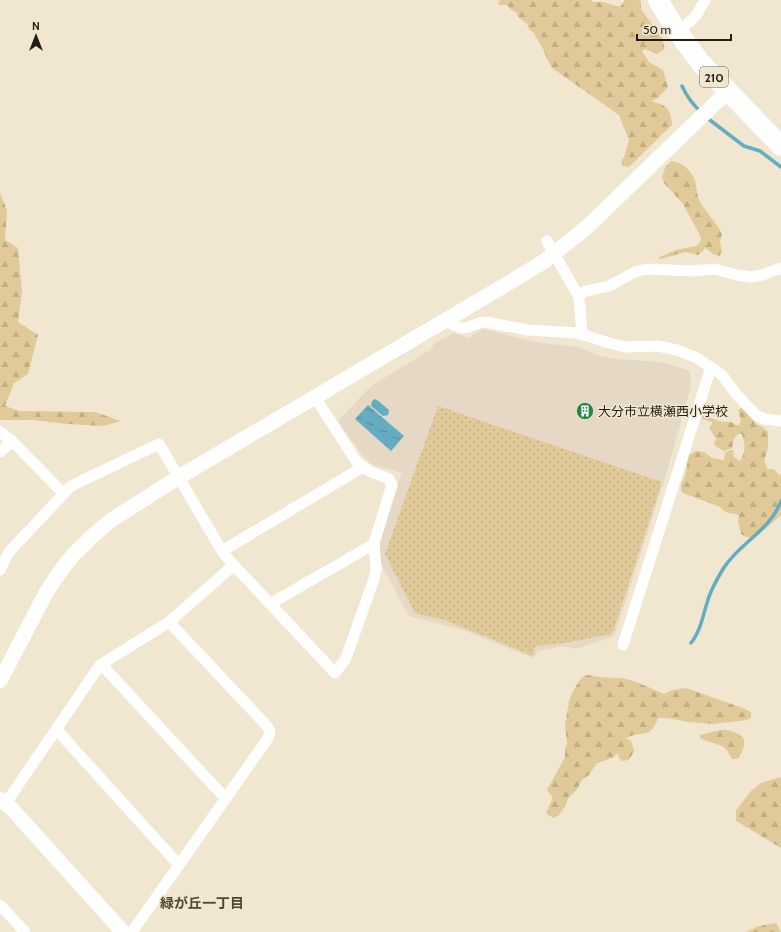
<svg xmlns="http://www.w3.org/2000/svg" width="781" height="932" viewBox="0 0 781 932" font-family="Cabin,'Noto Sans JP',sans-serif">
  <defs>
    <pattern id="forest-firs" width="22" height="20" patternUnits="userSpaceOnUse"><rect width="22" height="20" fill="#e0ca99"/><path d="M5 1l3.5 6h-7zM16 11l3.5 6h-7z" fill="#c0ad83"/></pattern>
    <pattern id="cemetery-stones" width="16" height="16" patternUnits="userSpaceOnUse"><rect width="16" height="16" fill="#e0ca99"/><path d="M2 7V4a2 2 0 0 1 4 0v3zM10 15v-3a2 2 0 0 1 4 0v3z" fill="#c0ad83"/></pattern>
    <pattern id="park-dots" width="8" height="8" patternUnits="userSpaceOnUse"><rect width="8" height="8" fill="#e0ca99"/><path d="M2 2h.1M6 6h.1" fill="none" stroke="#c0ad83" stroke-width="1.8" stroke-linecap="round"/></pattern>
    <pattern id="water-ripples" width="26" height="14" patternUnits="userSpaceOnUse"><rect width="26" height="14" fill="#63acc1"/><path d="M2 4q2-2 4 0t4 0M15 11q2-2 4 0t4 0" fill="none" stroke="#518b9c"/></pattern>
  </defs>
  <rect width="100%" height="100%" fill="#f1e7d1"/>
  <path fill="#e5d8c4" d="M 482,329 L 540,343 L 579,347 L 600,356 L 617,359 L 660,362 L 688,370 L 690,373 L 691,386 L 666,475 L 615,634 L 612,637 L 575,649 L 564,646 L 538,651 L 533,658 L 463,630 L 409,616 L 377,556 L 378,541 L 402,473 L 373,465 L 363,456 L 338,421 L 371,386 L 430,350 L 435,343 L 454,333 L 469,338 Z"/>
  <path fill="url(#forest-firs)" d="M 500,0 L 592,0 L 592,2 L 603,2 L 620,7 L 625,0 L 640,0 L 641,2 L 641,9 L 662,38 L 665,49 L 657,54 L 645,49 L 642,51 L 649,62 L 663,70 L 668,87 L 658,98 L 651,101 C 666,105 671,108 672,125 L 633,163 L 629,167 L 623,166 L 621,161 L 624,157 L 629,140 L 619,115 L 552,68 L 547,59 L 543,49 L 533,32 L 529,29 L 527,24 L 518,17 L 516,12 L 511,10 L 507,5 L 498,5 Z
    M 671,161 C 684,163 694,172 696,185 C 697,190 697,196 699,200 C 706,212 716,222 722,234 L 720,242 L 722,252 L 719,256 L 713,254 L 706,248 L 698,255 L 685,252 L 661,259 L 657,258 L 676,250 L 696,246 L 700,243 L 701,237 L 683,204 L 664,183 L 662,177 L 665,168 Z
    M 0,193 L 7,210 L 5,240 L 18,248 L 22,292 L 18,322 L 38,335 L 28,374 L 14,383 L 5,406 L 20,411 L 95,412 L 121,421 L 103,426 L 67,424 L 34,420 L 0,420 Z
    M 741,408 L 745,408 L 756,424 L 763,427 L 768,432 C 768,437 768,442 768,446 C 767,457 761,458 768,469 L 774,469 L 779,475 L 781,474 L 781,515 L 756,537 L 746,537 L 741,534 L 738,521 L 739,515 L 725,512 L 720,507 L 683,493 L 681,490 L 681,485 L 685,476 L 689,455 L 696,451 L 704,452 L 712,458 L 724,460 L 725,453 L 730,450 L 733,450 L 734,457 L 740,461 C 746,452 745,444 742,434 L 738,434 L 734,439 L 732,448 L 724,451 L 715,446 L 714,443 L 716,439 L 709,428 L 712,425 L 712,422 L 702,419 L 702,416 C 712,416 713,420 720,421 C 726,423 731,420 736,425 L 739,425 L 741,421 L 738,410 Z
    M 590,675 C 600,679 611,677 622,678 C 637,681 650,688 664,694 L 673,690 L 686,688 L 743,708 L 751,712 L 751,718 L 747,720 L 714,724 L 688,722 L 668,718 L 658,718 C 651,740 642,730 626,738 L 631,741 L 634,751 L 629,760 L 622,761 L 619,758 L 618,753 L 612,758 L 597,763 L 589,775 L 582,780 L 576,791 L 568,798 L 566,805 L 558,816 L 553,818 L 546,813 L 552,800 L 552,796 L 547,790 L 565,757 L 565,748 L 567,744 L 565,725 L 569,701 L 572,693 L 581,678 L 584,676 Z
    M 720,730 C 731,730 736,731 744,739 L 744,747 L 738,759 L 732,759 L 726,749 L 722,746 L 701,739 L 700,735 Z
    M 781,777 L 781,848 L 736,821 L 736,810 L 751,791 L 761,783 Z"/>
  <path fill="url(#cemetery-stones)" d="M 776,923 L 781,932 L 746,932 L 759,926 Z"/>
  <path fill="url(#park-dots)" d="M 438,406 L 659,481 L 661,485 L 613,632 L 610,634 L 560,644 L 535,646 L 533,656 L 445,620 L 415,613 L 385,554 Z"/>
  <path fill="url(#water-ripples)" d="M 375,399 L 377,400 L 389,410 L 388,415 L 383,416 L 371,406 L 372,401 Z
    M 368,405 L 404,436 L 391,451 L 355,419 Z"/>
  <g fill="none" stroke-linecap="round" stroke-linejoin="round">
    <path stroke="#63acc1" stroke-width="3.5" d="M 682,86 C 687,97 693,105 702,113
      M 706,117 L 736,140 L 744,146 L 760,151 L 781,167
      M 691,643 C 700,632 703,616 707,603 C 710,591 717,579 723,569 C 739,543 770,531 781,501"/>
    <path stroke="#fff" stroke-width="11" d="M 678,32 L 695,17 L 705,0
      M 547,241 L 579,297 L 582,335
      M 578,295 L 586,291 L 609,286 L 635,272 L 647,269 L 691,271 L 715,269 L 737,275 L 751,277 L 762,275 L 781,268
      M 445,320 C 450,323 457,328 463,328 C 471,328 477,322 485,322 L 528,330 L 578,333 L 609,343 L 625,347 L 658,346 L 677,350 L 697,358 L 722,375 L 737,395 L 756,415 L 764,419 L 781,421
      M 0,432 L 12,441 L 64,494
      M 0,452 L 12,441
      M 222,551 L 363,467
      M 0,570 L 9,552 L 71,486 L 159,444 L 222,551 L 229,560 L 335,673 L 346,658 L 374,579 L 376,569 L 374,543 L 392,485 L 389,479 L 369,471 L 356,461 L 315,397
      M 270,604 L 374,544
      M 623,645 L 711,367
      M 101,664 L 226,799
      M 56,729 L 179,865
      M 6,803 L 100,665 L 169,622 L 233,566
      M 0,905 L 25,932
      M 132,932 L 268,738 L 270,732 L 267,726 L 169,622"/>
    <path stroke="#fff" stroke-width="15" d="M 0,681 L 47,591 L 62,569 L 73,555 L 99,530 L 113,519 L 179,477 L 512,281 L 543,262 L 586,228 L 727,92
      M 0,799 L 12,809 L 123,932"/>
    <path stroke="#fff" stroke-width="20" d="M 658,0 L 675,28 L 700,62 L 781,146"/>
  </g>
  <defs>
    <symbol id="building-disc" viewBox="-11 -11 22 22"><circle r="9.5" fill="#1f893f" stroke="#f1e7d1"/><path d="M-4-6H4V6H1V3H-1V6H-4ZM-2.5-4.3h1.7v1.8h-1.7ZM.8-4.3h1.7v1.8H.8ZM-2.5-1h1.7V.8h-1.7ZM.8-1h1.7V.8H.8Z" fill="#fff"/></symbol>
  </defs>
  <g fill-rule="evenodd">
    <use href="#building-disc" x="575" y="401" width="20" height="20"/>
  </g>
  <g text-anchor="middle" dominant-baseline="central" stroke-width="3" stroke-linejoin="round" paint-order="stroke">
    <rect fill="#f1e7d1" stroke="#5f5a4e" stroke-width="1" x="700" y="67" width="28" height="20" rx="3"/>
    <g font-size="12" font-weight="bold" fill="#211e16">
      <text x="714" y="77">210</text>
    </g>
    <g font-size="13" fill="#211e16" stroke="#f1e7d1" text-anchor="start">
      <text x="598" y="411">大分市立横瀬西小学校</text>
    </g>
    <g font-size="14" font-weight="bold" fill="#504835" stroke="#f1e7d1">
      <text x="202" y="903">緑が丘一丁目</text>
    </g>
  </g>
  <g transform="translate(36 36)" stroke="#f1e7d1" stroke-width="3" paint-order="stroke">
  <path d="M0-3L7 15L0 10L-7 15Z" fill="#211e16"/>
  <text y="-6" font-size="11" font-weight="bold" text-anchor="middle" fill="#211e16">N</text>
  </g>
  <path d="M637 34v6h94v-6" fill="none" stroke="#211e16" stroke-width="2"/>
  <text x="643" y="34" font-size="12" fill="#211e16" stroke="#f1e7d1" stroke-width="3" paint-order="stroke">50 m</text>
</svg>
